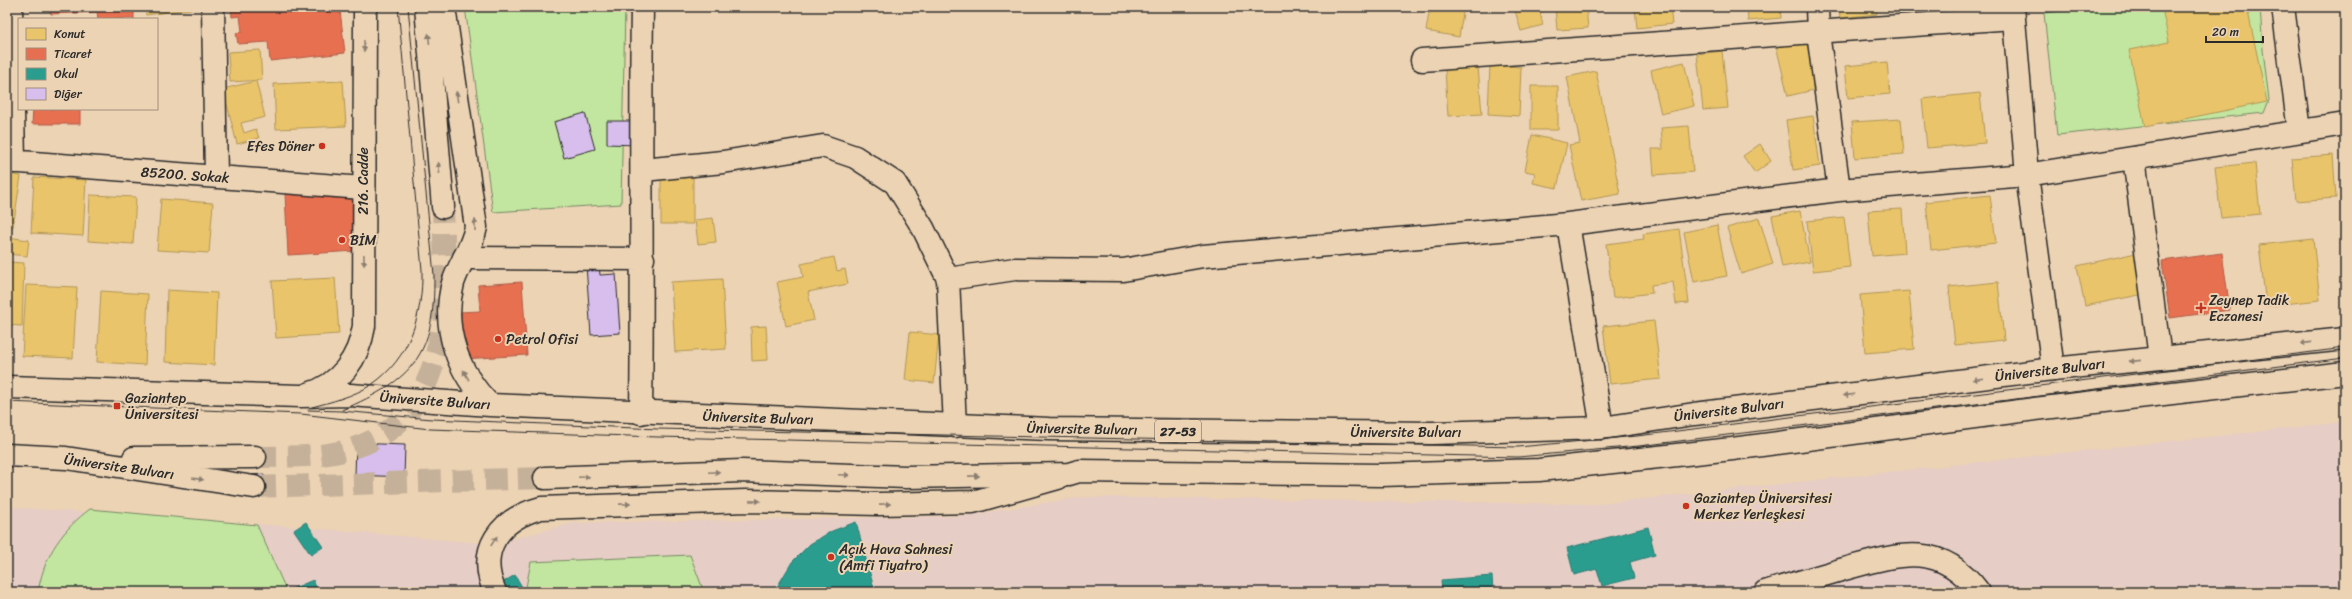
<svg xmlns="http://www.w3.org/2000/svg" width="2352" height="599" viewBox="0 0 2352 599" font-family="Sriracha,sans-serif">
  <rect width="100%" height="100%" fill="#ecd3b4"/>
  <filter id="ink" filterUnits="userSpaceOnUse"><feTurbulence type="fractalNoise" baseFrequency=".025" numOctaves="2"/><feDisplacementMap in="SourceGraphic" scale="8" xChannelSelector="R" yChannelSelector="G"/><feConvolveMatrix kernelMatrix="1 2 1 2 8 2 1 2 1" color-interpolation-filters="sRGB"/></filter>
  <g filter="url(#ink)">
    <path fill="#e6cdc5" d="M 2345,422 L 2345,592 L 7,592 L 7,507 L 298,527 L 492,544 L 574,523 L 964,516 L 1082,497 L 1597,504 Z"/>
    <path fill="#c2e69f" stroke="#768865" d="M 465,7 L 625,7 L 621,204 L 493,212 Z
      M 2104,7 L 2260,7 L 2263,50 L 2269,100 L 2264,113 L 2057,135 L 2044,13 Z
      M 90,509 L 257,525 L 287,592 L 28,592 L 39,587 C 45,555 63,529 90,509 Z
      M 690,555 L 704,592 L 525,592 L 531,562 Z"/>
    <path fill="#e9c46a" stroke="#b09657" d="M 145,7 L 198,7 L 198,8 L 146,15 Z
      M 1430,7 L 1464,7 L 1459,37 L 1426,31 Z
      M 1514,7 L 1549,7 L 1549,9 L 1540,12 L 1543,25 L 1521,31 Z
      M 1555,7 L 1586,7 L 1588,28 L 1557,30 Z
      M 1635,7 L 1670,7 L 1672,24 L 1637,28 Z
      M 1747,7 L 1780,7 L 1781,18 L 1748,21 Z
      M 1839,7 L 1876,7 L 1877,14 L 1840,18 Z
      M 2247,7 L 2267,102 L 2145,127 L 2129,50 L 2169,42 L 2162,8 Z
      M 1805,34 L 1818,89 L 1788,96 L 1775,41 Z
      M 260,50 L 262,80 L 230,82 L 228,52 Z
      M 1722,51 L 1728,108 L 1703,110 L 1697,54 Z
      M 1684,62 L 1694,106 L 1661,114 L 1651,70 Z
      M 1887,62 L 1890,94 L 1848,98 L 1845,66 Z
      M 1490,65 L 1521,67 L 1519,116 L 1488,114 Z
      M 1478,67 L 1482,114 L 1448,116 L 1445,70 Z
      M 1596,71 L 1620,194 L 1581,201 L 1569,145 L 1580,143 L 1567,77 Z
      M 256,81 L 265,117 L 241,123 L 244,133 L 256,129 L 259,138 L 237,144 L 223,89 Z
      M 343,81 L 346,126 L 276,129 L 274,84 Z
      M 1531,86 L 1558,86 L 1558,130 L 1531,130 Z
      M 1980,93 L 1985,143 L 1927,148 L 1922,99 Z
      M 1813,116 L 1820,166 L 1793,170 L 1786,120 Z
      M 1901,119 L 1904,154 L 1855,158 L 1852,122 Z
      M 1689,126 L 1693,172 L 1654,175 L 1652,149 L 1663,149 L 1661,128 Z
      M 1532,135 L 1567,143 L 1557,188 L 1533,183 L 1535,173 L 1525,171 Z
      M 1760,144 L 1771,161 L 1755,173 L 1743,156 Z
      M 2333,155 L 2336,198 L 2296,201 L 2292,158 Z
      M 2255,163 L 2260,214 L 2221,218 L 2215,167 Z
      M 661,167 L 693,167 L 693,224 L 661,224 Z
      M 7,174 L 21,176 L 13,227 L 7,226 Z
      M 34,177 L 86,180 L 83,236 L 31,233 Z
      M 90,195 L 136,197 L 133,244 L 88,241 Z
      M 1990,195 L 1996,243 L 1931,250 L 1926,202 Z
      M 161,199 L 213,203 L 209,253 L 157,250 Z
      M 1902,209 L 1905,253 L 1872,256 L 1868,211 Z
      M 1800,211 L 1810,262 L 1782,267 L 1772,216 Z
      M 1844,217 L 1850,267 L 1813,271 L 1807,221 Z
      M 713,218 L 716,242 L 698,244 L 695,220 Z
      M 1759,218 L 1773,264 L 1741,274 L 1727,228 Z
      M 1717,225 L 1727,276 L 1694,282 L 1684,232 Z
      M 1679,229 L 1689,303 L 1676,304 L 1673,282 L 1651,285 L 1652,293 L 1613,298 L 1606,244 L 1644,239 L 1643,234 Z
      M 7,237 L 29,240 L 27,256 L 7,254 Z
      M 2313,239 L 2320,300 L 2266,306 L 2259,245 Z
      M 2136,253 L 2144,294 L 2085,306 L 2077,266 Z
      M 834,257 L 837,271 L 845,269 L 848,284 L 808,292 L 814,320 L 786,326 L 777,282 L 803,277 L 801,264 Z
      M 7,262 L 24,263 L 22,326 L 7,325 Z
      M 335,278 L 339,334 L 276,338 L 272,281 Z
      M 722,279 L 726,349 L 675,352 L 671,282 Z
      M 1998,282 L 2004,340 L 1955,345 L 1949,287 Z
      M 26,285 L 77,287 L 73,358 L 22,356 Z
      M 167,290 L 217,293 L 214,365 L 165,362 Z
      M 101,291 L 148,294 L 145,365 L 97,362 Z
      M 1909,291 L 1914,349 L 1865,353 L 1860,295 Z
      M 1654,321 L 1661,379 L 1610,384 L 1603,326 Z
      M 766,326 L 768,360 L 752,361 L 751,327 Z
      M 910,332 L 939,335 L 934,383 L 905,380 Z"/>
    <path fill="#e76f51" stroke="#af5b46" d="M 50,7 L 134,7 L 134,19 L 98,19 L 97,12 L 51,14 Z
      M 231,7 L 333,7 L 333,11 L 340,10 L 345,53 L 270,61 L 268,42 L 238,44 L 236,33 L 242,32 L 240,16 L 232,17 Z
      M 33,109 L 80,109 L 80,124 L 32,124 Z
      M 353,190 L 357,251 L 288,255 L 285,194 Z
      M 2222,253 L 2230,310 L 2170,318 L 2162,261 Z
      M 522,282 L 527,355 L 463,359 L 459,312 L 480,311 L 478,285 Z"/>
    <path fill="#2a9d8f" stroke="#2a7b71" d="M 306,522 L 323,547 L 311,555 L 294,530 Z
      M 856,522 L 875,592 L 774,592 L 792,562 L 810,544 L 832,531 Z
      M 1648,527 L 1655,555 L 1630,562 L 1634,578 L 1602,586 L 1597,569 L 1574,575 L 1567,548 Z
      M 515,575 L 525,592 L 487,592 Z
      M 1492,576 L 1493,592 L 1442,592 L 1441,580 Z
      M 313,580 L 318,592 L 293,592 L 292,589 Z"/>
    <path fill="#d7beed" stroke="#2b2b2b" d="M 585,113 L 595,149 L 564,158 L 554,122 Z
      M 607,121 L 638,121 L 638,145 L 607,144 Z
      M 599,264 L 600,275 L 616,274 L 620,333 L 591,335 L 586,265 Z
      M 356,443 L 405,445 L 404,477 L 355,475 Z
      M 264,474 L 264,483 L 249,484 L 248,475 Z"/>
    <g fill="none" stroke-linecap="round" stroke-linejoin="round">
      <path stroke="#c5b199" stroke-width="22" stroke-dasharray="22 11" stroke-linecap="butt" d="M 255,457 C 282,456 313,458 339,452 C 456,426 446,300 443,207
        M 254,487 L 545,478"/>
      <defs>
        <path id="minor" d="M 11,7 L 14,162
          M 213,7 L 216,177
          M 1817,7 L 1818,33 L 1839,190
          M 2013,7 L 2027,175 L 2053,369
          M 2283,7 L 2299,131
          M 1422,60 L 2013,18
          M 2134,158 L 2160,358
          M 7,161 L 363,188
          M 643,170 L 723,162 L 823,146 L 855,157 L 895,183 L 923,228 L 948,279 L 955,426
          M 464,258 L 643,259
          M 948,279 L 1015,269 L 1123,270 L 1203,256 L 1568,224
          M 641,413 C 643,277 640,142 642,7
          M 1602,428 L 1568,224 L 1839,190 L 2027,175 L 2345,124
          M 495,592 C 476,549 500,519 541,508 L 746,501 L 879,504 L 973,502 L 1058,478
          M 1765,592 C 1791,584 1818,577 1844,569 C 1898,554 1940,540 1979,592"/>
        <path id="major" d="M 426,7 L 443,207
          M 444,7 L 476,227 C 472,248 459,264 453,283 C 441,329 458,373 490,405
          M 7,387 L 301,396 L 350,395 L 490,405 L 1049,429 L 1432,433 L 1602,428 L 1694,414 L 2053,369 L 2345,339
          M 308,394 C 340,385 359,358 364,326 L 365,7
          M 7,455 L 66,458 L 254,487
          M 134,458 L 255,457
          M 545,478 L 742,471 L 906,477 L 1069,474 L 1079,471 L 1381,475 L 1539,470 L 1732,449 L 2035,409 L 2345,373"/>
      </defs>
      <use href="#minor" stroke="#2b2b2b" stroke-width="25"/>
      <use href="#major" stroke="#2b2b2b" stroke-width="25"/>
      <use href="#minor" stroke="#ecd3b4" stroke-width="22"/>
      <use href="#major" stroke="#ecd3b4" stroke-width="22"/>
      <path stroke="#2b2b2b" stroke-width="1" d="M 7,402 L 301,414 L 430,429 L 658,437 L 1518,457 L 1639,446 L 2345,358
        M 312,407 C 331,402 354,396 371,385 C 410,359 423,314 422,270 L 398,7
        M 308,410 L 341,411 L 432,419 L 658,429 L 1518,447 L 1637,436 L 2345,348
        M 342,410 C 414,379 435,355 434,275 L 408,7"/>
    </g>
    <defs><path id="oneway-solid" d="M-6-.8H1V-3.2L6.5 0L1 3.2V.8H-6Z"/></defs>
    <g fill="#8c7f70">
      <use href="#oneway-solid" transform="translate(429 39) rotate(-95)"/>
      <use href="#oneway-solid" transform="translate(364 46) rotate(90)"/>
      <use href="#oneway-solid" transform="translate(457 97) rotate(-98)"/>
      <use href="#oneway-solid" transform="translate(439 168) rotate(-95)"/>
      <use href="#oneway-solid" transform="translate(475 225) rotate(-90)"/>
      <use href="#oneway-solid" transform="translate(364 260) rotate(89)"/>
      <use href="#oneway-solid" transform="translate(2306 343) rotate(174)"/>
      <use href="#oneway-solid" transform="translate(2135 361) rotate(174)"/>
      <use href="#oneway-solid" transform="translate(466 375) rotate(-120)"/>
      <use href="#oneway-solid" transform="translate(1978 379) rotate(173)"/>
      <use href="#oneway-solid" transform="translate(1849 395) rotate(173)"/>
      <use href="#oneway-solid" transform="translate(714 472) rotate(-2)"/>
      <use href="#oneway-solid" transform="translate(844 475) rotate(2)"/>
      <use href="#oneway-solid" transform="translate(974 476) rotate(-1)"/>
      <use href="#oneway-solid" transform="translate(584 477) rotate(-2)"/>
      <use href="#oneway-solid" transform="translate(198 479) rotate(9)"/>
      <use href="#oneway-solid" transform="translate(755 501) rotate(1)"/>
      <use href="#oneway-solid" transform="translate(625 504) rotate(-1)"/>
      <use href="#oneway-solid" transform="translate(885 504) rotate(-1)"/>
      <use href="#oneway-solid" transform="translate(494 541) rotate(-57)"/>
    </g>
  </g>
  <g fill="#c8321e" stroke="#ecd3b4" stroke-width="1.5">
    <circle cx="322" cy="146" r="4"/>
    <circle cx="342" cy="240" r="4"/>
    <path d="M2199 302h4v4h4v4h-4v4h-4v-4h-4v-4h4z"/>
    <circle cx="498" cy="339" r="4"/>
    <rect x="113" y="402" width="8" height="8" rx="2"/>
    <circle cx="1686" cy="506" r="4"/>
    <circle cx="831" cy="557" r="4"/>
  </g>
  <g text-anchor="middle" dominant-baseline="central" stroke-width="4" stroke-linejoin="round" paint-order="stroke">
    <rect fill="#ecd3b4" stroke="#655d54" stroke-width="1" x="1155" y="420" width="46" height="22" rx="3"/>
    <g font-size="13" font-weight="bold" fill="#2b2b2b">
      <text x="1178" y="431">27-53</text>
    </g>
    <g font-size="14" fill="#2b2b2b" stroke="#ecd3b4" text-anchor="start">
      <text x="314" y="146" text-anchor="end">Efes Döner</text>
      <text x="350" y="240">BİM</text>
      <text x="2209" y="300">Zeynep Tadik<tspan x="2209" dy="16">Eczanesi</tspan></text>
      <text x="506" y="339">Petrol Ofisi</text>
      <text x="125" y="398">Gaziantep<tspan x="125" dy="16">Üniversitesi</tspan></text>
      <text x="1694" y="498">Gaziantep Üniversitesi<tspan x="1694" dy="16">Merkez Yerleşkesi</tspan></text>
      <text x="839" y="549">Açık Hava Sahnesi<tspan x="839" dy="16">(Amfi Tiyatro)</tspan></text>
    </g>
    <g font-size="14" fill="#2b2b2b" stroke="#ecd3b4">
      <text transform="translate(185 175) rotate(4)">85200. Sokak</text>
      <text transform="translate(363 181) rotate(-90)">216. Cadde</text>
      <text transform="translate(2050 370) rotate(-7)">Üniversite Bulvarı</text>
      <text transform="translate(435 401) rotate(4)">Üniversite Bulvarı</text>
      <text transform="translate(1729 410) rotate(-7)">Üniversite Bulvarı</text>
      <text transform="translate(758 418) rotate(2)">Üniversite Bulvarı</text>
      <text transform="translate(1082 429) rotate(1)">Üniversite Bulvarı</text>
      <text x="1406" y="432">Üniversite Bulvarı</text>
      <text transform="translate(119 467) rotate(8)">Üniversite Bulvarı</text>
    </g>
  </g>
  <rect width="2352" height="599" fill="none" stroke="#ecd3b4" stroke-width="24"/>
  <rect x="12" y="12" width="2328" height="575" fill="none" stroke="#2b2b2b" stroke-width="1.5" filter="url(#ink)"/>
  <rect x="18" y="18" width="140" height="92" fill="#ecd3b4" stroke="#9f907d"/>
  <rect x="26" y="28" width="20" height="12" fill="#e9c46a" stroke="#9f907d"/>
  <text x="54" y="38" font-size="12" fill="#2b2b2b">Konut</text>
  <rect x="26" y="48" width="20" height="12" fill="#e76f51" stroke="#9f907d"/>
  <text x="54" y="58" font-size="12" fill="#2b2b2b">Ticaret</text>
  <rect x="26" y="68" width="20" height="12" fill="#2a9d8f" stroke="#9f907d"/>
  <text x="54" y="78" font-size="12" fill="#2b2b2b">Okul</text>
  <rect x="26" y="88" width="20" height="12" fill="#d7beed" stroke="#9f907d"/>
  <text x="54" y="98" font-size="12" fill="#2b2b2b">Diğer</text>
  <path d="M2206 36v6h57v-6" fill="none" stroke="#2b2b2b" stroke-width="2"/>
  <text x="2212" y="36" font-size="12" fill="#2b2b2b" stroke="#ecd3b4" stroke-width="3" paint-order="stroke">20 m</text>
</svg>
